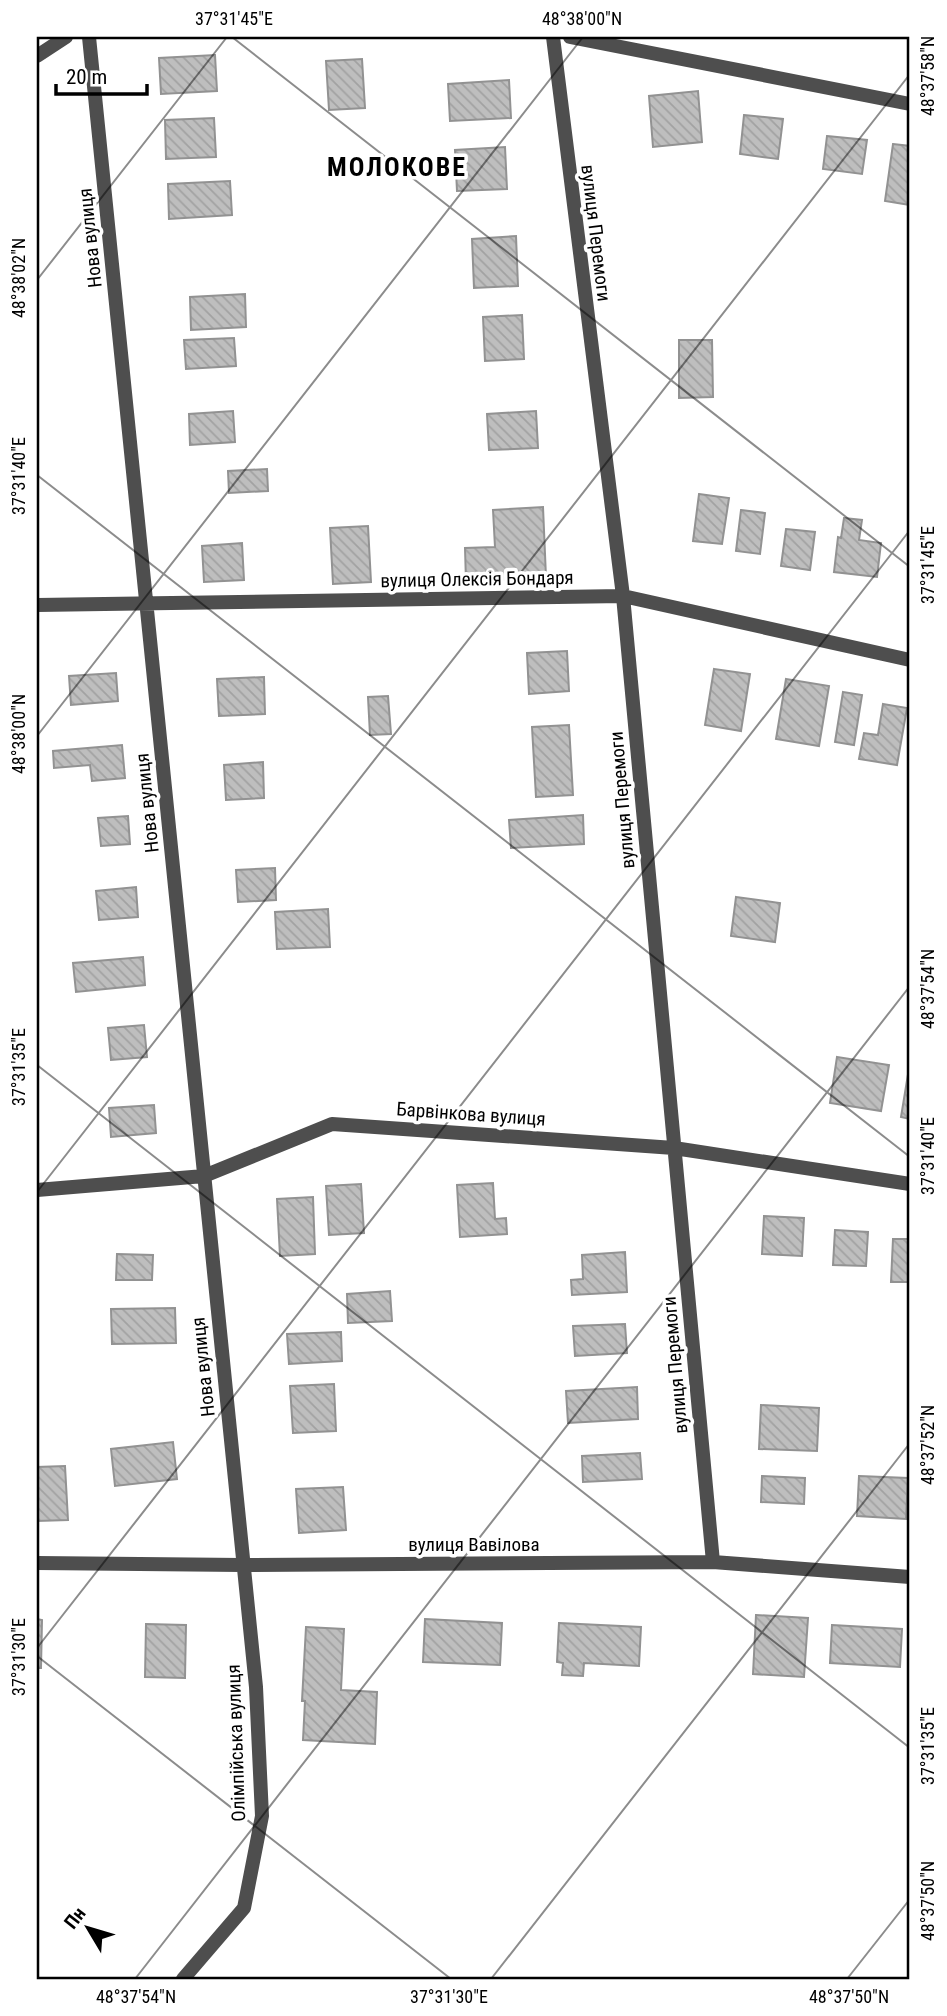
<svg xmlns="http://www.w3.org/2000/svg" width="947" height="2016" viewBox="0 0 947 2016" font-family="'Roboto Condensed',sans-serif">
  <defs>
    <pattern id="building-back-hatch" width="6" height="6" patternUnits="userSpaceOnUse" patternTransform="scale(1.75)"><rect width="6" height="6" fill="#bebebe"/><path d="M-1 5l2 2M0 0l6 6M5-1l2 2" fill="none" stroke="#a2a2a2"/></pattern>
  </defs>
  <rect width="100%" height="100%" fill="#fff"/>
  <path fill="url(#building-back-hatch)" stroke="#929292" stroke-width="2" d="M 215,55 L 217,91 L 161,94 L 159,58 Z
    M 362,59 L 365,108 L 329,110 L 326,61 Z
    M 509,80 L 511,118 L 450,121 L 448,84 Z
    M 698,91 L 702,142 L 653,147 L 649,96 Z
    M 744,115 L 783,119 L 778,159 L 740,154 Z
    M 214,118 L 216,157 L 166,159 L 165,120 Z
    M 827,136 L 867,140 L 862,174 L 823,169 Z
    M 893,144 L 910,146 L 910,205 L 885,201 Z
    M 505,147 L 507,189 L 457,191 L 455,150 Z
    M 230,181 L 232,215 L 169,219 L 168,184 Z
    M 516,236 L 518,286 L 474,288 L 472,239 Z
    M 245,294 L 246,327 L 191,330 L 190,297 Z
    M 522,315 L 524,359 L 485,361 L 483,317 Z
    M 234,338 L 236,366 L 186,369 L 184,340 Z
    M 679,340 L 712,340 L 713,397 L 679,398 Z
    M 233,411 L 235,442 L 190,445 L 189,414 Z
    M 536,411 L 538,448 L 489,450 L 487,414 Z
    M 267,469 L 268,491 L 229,493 L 228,471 Z
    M 699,494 L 729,498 L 722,544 L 693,541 Z
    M 543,507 L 546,577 L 466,582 L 465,548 L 495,547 L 493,510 Z
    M 741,510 L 765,513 L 760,554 L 736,551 Z
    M 844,518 L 862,520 L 859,540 L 881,543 L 877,577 L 834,572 L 838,537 L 841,538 Z
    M 368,526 L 371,582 L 333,584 L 330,528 Z
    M 786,529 L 815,532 L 810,570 L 781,566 Z
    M 242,543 L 244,580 L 204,582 L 202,546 Z
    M 567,651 L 569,691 L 529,694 L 527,653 Z
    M 714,669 L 750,674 L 741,731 L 705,725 Z
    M 116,673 L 118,701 L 71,705 L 69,676 Z
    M 264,677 L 265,714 L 219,716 L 217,679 Z
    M 786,679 L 829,686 L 819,746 L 776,739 Z
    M 843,692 L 862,695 L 854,745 L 835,742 Z
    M 388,696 L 391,734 L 370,735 L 368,697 Z
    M 883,704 L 907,708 L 897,765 L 859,759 L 864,733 L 878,735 Z
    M 569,725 L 573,795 L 536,797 L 532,727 Z
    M 122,745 L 125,778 L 92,781 L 90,765 L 54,768 L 53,751 Z
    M 263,762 L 264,798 L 226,800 L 224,765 Z
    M 583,815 L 584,844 L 511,848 L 509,820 Z
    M 128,816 L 130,844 L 101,846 L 98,818 Z
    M 275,868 L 276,900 L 238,902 L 236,870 Z
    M 136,887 L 138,917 L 99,920 L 96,891 Z
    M 736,897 L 780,903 L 775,942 L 731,936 Z
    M 328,909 L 330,947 L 277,949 L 275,912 Z
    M 143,957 L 145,985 L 76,992 L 73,963 Z
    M 144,1025 L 147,1057 L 111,1060 L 108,1028 Z
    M 837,1057 L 889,1065 L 881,1111 L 830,1103 Z
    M 910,1062 L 910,1119 L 901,1117 Z
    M 154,1105 L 156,1133 L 111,1137 L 109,1108 Z
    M 493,1183 L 495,1219 L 506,1218 L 507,1234 L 460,1237 L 457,1185 Z
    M 361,1184 L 364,1233 L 329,1235 L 326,1186 Z
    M 313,1197 L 315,1254 L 280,1256 L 277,1199 Z
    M 764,1216 L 804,1218 L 802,1256 L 762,1254 Z
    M 835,1230 L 868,1232 L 866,1266 L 833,1265 Z
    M 893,1239 L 910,1239 L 910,1282 L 891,1282 Z
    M 625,1252 L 627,1292 L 572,1295 L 571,1280 L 583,1279 L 582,1255 Z
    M 117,1254 L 153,1255 L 152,1280 L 116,1280 Z
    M 390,1291 L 392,1321 L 348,1323 L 347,1294 Z
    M 175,1308 L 176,1343 L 112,1344 L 111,1309 Z
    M 625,1324 L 627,1353 L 575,1356 L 573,1326 Z
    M 341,1332 L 342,1361 L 289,1364 L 287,1334 Z
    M 334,1384 L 336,1431 L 293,1433 L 290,1386 Z
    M 637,1387 L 638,1419 L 568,1423 L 566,1391 Z
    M 761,1405 L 819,1408 L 817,1451 L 759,1449 Z
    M 173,1442 L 177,1479 L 115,1486 L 111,1449 Z
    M 640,1453 L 642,1479 L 583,1482 L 582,1456 Z
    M 65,1466 L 68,1520 L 37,1521 L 37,1467 Z
    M 762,1476 L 805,1478 L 804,1504 L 761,1502 Z
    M 859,1476 L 908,1478 L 906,1519 L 857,1516 Z
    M 343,1487 L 346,1530 L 299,1533 L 296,1489 Z
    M 756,1615 L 808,1618 L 804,1677 L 753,1674 Z
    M 37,1619 L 42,1620 L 41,1668 L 37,1668 Z
    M 425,1619 L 502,1623 L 500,1665 L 423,1662 Z
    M 559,1623 L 641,1627 L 639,1666 L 584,1663 L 583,1676 L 562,1675 L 563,1663 L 557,1662 Z
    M 146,1624 L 186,1625 L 185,1678 L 145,1677 Z
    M 832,1625 L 902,1629 L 900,1667 L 830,1663 Z
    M 306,1627 L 344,1629 L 341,1690 L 377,1692 L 375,1744 L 303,1740 L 305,1701 L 302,1701 Z"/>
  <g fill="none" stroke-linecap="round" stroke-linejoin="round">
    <path stroke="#4e4e4e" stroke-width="14" d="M 37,56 L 66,37"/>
    <path stroke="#4e4e4e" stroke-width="14" d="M 89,37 L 256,1687 L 262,1816 L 244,1908 L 183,1979
      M 553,37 L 623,596 L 713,1562
      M 570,37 L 910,104
      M 37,605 L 623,596 L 910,660
      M 37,1190 L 204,1176 L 332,1124 L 674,1148 L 910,1184
      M 37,1563 L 242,1565 L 713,1562 L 910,1577"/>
  </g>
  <path fill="none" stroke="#000" stroke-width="2" stroke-opacity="0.45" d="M 232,37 L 910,567M 37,280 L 227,37M 37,475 L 910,1157M 37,736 L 583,37M 37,1065 L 910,1748M 37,1192 L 910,74M 37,1648 L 910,530M 37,1656 L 451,1979M 135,1979 L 910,986M 491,1979 L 910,1443M 847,1979 L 910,1899"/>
  <g text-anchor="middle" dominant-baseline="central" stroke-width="7" stroke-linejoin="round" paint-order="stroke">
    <g font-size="19" fill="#000" stroke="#fff">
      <text transform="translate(596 233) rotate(83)">вулиця Перемоги</text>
      <text transform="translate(90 238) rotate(-96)">Нова вулиця</text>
      <text transform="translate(477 579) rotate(-1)">вулиця Олексія Бондаря</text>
      <text transform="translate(622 800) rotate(-95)">вулиця Перемоги</text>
      <text transform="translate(147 803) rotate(-96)">Нова вулиця</text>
      <text transform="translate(471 1114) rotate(4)">Барвінкова вулиця</text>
      <text transform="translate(675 1365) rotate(-95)">вулиця Перемоги</text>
      <text transform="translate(203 1367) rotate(-96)">Нова вулиця</text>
      <text x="474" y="1544">вулиця Вавілова</text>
      <text transform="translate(236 1743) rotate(-92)">Олімпійська вулиця</text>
    </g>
    <g font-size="26" font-weight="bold" letter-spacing="2" fill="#000" stroke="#fff">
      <text x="397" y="167">МОЛОКОВЕ</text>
    </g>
  </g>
  <rect width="947" height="2016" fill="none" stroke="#ffffff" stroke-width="77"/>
  <g transform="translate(88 1928) rotate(308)" stroke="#ffffff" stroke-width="5" paint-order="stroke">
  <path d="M0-5L12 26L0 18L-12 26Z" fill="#000000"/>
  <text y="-10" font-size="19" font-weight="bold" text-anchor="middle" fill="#000000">Пн</text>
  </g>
  <path d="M56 84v10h91v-10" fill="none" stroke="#000000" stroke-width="3.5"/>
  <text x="66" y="84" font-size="21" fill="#000000" stroke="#ffffff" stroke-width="5" paint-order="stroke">20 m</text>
  <rect x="38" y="38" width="870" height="1940" fill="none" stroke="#000" stroke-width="2.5"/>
  <g font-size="18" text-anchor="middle" fill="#000">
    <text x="234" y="25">37°31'45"E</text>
    <text x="582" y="25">48°38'00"N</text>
    <text transform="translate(928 76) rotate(-90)" y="6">48°37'58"N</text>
    <text transform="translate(19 278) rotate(-90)" y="6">48°38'02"N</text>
    <text transform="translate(19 476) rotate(-90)" y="6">37°31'40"E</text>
    <text transform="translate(928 565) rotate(-90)" y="6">37°31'45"E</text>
    <text transform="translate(19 734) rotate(-90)" y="6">48°38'00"N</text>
    <text transform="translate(928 989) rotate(-90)" y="6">48°37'54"N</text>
    <text transform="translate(19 1067) rotate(-90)" y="6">37°31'35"E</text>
    <text transform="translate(928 1156) rotate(-90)" y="6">37°31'40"E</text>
    <text transform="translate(928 1445) rotate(-90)" y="6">48°37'52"N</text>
    <text transform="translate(19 1657) rotate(-90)" y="6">37°31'30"E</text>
    <text transform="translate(928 1746) rotate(-90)" y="6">37°31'35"E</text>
    <text transform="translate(928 1901) rotate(-90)" y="6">48°37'50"N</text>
    <text x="136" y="2003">48°37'54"N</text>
    <text x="449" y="2003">37°31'30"E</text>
    <text x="849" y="2003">48°37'50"N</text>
  </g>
</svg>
